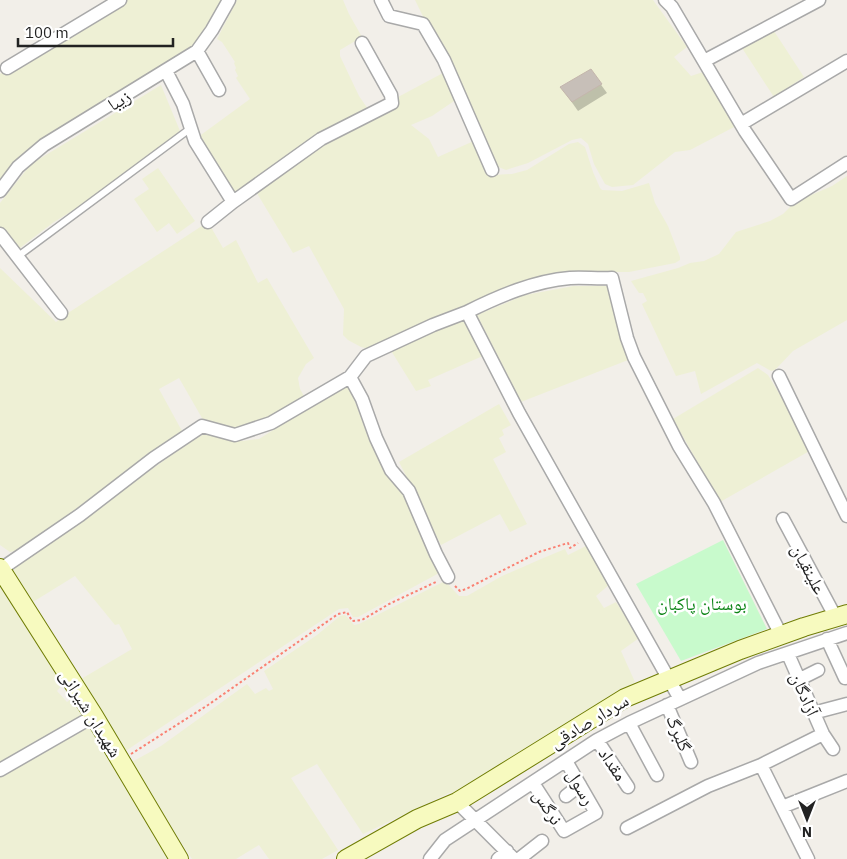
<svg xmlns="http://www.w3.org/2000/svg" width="847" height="859" viewBox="0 0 847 859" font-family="'IBM Plex Sans','Noto Naskh Arabic',sans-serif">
  <rect width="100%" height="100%" fill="#f2efe9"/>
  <path fill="#eef0d5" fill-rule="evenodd" d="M 118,0 L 224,0 L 214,18 L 190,51 L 20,159 L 0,179 L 0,74 Z
    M 237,0 L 343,0 L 349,14 L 362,37 L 340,50 L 340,56 L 359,96 L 370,112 L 443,73 L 457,99 L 432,116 L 411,125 L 429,139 L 438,157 L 476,140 L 493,175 L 512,174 L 527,170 L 569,144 L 578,142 L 585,147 L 593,172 L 600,188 L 602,190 L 622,191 L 649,183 L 655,203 L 668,226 L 680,257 L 680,260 L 675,263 L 629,272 L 572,272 L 512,287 L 431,319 L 400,333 L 370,349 L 361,347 L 348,340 L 343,335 L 344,309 L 309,246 L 293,253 L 255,190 L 235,202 L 194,140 L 250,99 L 236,78 L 238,76 L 235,70 L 236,68 L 234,63 L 235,62 L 222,42 L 217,39 Z
    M 415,0 L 653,0 L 687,47 L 674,57 L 691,76 L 703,72 L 736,126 L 690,150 L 675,152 L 633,185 L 612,187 L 605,184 L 594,164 L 588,144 L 581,138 L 572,140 L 528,163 L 506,170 L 496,166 ZM 591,70 L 602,84 L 572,102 L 560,86 Z
    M 772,28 L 804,77 L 774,97 L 742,48 Z
    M 161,85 L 180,131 L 92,199 L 54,222 L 16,251 L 0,228 L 0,203 L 31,164 Z
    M 158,168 L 195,221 L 177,234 L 169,223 L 157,232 L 134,199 L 149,189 L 142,179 Z
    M 847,176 L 847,320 L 793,351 L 775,370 L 771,371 L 757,363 L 701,394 L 695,371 L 676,376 L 642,304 L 647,301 L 643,293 L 639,293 L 631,281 L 678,268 L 690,263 L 704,261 L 719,254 L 736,232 L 770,221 L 783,214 L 795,202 L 832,186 Z
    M 208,222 L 223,248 L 236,240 L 258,283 L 267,278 L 314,358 L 306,364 L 298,378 L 300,389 L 305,398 L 269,420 L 241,430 L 208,423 L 202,418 L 179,378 L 159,389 L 182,431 L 140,459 L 137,464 L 20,550 L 10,552 L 0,545 L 0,268 L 56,322 L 65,315 Z
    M 574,286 L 609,286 L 628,360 L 521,402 L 477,315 L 525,295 Z
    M 464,317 L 485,355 L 428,380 L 431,386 L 416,391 L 390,349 Z
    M 758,368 L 768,375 L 813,449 L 720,502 L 673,419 Z
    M 349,385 L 367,434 L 386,469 L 404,492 L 441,572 L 358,617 L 353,617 L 348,608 L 339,609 L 121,754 L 76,682 L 132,649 L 119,624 L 115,625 L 75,576 L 28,605 L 7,571 L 186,445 L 204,434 L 242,441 L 259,439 L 313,405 Z
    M 499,404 L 511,425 L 502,430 L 504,435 L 499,438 L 506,452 L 493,459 L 527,524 L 510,532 L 500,514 L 441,545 L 399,462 Z
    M 586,546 L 610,584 L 596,596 L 604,608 L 616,602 L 639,638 L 621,651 L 635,682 L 456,796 L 451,792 L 363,834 L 317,764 L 291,778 L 338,850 L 322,859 L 269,859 L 259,845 L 236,859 L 192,859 L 130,763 L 161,746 L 247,684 L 255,694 L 266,688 L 269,691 L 273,689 L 264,671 L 317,635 L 340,616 L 345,615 L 354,625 L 359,624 L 443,582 L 446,582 L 459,596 L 467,596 L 502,576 L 541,559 L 565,549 L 568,555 Z
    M 0,587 L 64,683 L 57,691 L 67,702 L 76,695 L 89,713 L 0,765 Z
    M 88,717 L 167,859 L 0,859 L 0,770 Z"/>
  <path fill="#c8facc" d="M 723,540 L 767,629 L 681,661 L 636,584 Z"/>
  <path fill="#0003" d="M 591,71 L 607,93 L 578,111 L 561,87 Z"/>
  <path fill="#c7bfb8" stroke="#c4b6ab" d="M 591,69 L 602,84 L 572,102 L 560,87 Z"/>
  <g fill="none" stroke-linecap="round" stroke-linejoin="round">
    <defs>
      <path id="lane" d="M 17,257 L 191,128"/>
      <path id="street" d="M 381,0 L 389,16 L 423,24 L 444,60 L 492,170
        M 665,0 L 672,7 L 745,131 L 791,199 L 847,163
        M 197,51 L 219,90
        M 704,61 L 819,0
        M 7,68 L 120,0
        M 166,71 L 183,104 L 195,141 L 233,202 L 208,222
        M 741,124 L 847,61
        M 0,191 L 18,167 L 44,145 L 197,51 L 212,30 L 229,0
        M 233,202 L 321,139 L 392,103 L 391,95 L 362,43
        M 0,234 L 61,313
        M 467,312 C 499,296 534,281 570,278 C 584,277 598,279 612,278 L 627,338 L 634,357 L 679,446 L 714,503 L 781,635
        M 779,376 L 847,516
        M 350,377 L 366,356 L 433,325 L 467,312 L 519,413 L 680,699
        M 783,519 L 836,618
        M 1,569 L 80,515 L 154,458 L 202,426 L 235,435 L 271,423 L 350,377 L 362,399 L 376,438 L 391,470 L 409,491 L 436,554 L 448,577
        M 827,639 L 845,678
        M 788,654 L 823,734 L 833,749
        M 798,680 L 818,670
        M 667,705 L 691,762
        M 813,713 L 847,704
        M 629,723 L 657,775
        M 597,740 L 628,787
        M 761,765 L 808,859
        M 0,770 L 94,716
        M 533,783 L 564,831 L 596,813 L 566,761
        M 566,796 L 580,785
        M 457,802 L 514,859
        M 782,807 L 847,781
        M 627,828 L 708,786 L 761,765 L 823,734
        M 430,859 L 445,840 L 597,740 L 629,723 L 758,663 L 847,633
        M 498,859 L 507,851
        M 519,859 L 542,841"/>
      <path id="secondary" d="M 0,568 L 94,716 L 179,859
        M 346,859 L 417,819 L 457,802 L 625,698 L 740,650 L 804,627 L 847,614"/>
    </defs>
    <use href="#lane" stroke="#a9a9a9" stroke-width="9"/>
    <use href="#street" stroke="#a9a9a9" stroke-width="15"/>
    <use href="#secondary" stroke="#707d05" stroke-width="20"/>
    <path stroke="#fa8072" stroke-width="2" stroke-dasharray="2.5 2.5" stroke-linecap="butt" d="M 455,586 L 460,591 L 466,589 L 539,552 L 568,543 L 570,548 L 578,543
      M 131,754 L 208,705 L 338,614 L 347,612 L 352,621 L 362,620 L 389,604 L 438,581"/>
    <use href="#lane" stroke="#fff" stroke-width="6"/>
    <use href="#street" stroke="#fff" stroke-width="12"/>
    <use href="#secondary" stroke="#f7fabf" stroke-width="18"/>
  </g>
  <g text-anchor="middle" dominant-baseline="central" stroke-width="5" stroke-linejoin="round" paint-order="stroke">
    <g font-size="18" fill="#222" stroke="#fff">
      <text transform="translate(119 100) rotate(-31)">زیبا</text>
      <text transform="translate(809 569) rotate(62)">علینقیان</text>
      <text transform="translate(805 694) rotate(66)">آزادگان</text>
      <text transform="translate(91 713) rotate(58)">شهیدان شیرانی</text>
      <text transform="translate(589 721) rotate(-31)">سردار صادقی</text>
      <text transform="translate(679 733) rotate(67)">گلبرگ</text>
      <text transform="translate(613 764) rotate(56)">مقداد</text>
      <text transform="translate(581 787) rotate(60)">رسول</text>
      <text transform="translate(548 807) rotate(57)">نرگس</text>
    </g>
    <g font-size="18" fill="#0c8416" stroke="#fff">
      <text x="702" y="603">بوستان پاکبان</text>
    </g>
  </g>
  <g transform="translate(807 819) rotate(180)" stroke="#ffffff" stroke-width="4" paint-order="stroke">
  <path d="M0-4L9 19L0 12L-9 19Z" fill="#222222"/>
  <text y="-8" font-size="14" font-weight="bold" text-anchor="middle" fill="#222222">N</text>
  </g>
  <path d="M18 38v8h155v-8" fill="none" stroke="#222222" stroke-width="2.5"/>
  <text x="25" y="38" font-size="15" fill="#222222" stroke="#ffffff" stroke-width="4" paint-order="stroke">100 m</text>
</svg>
